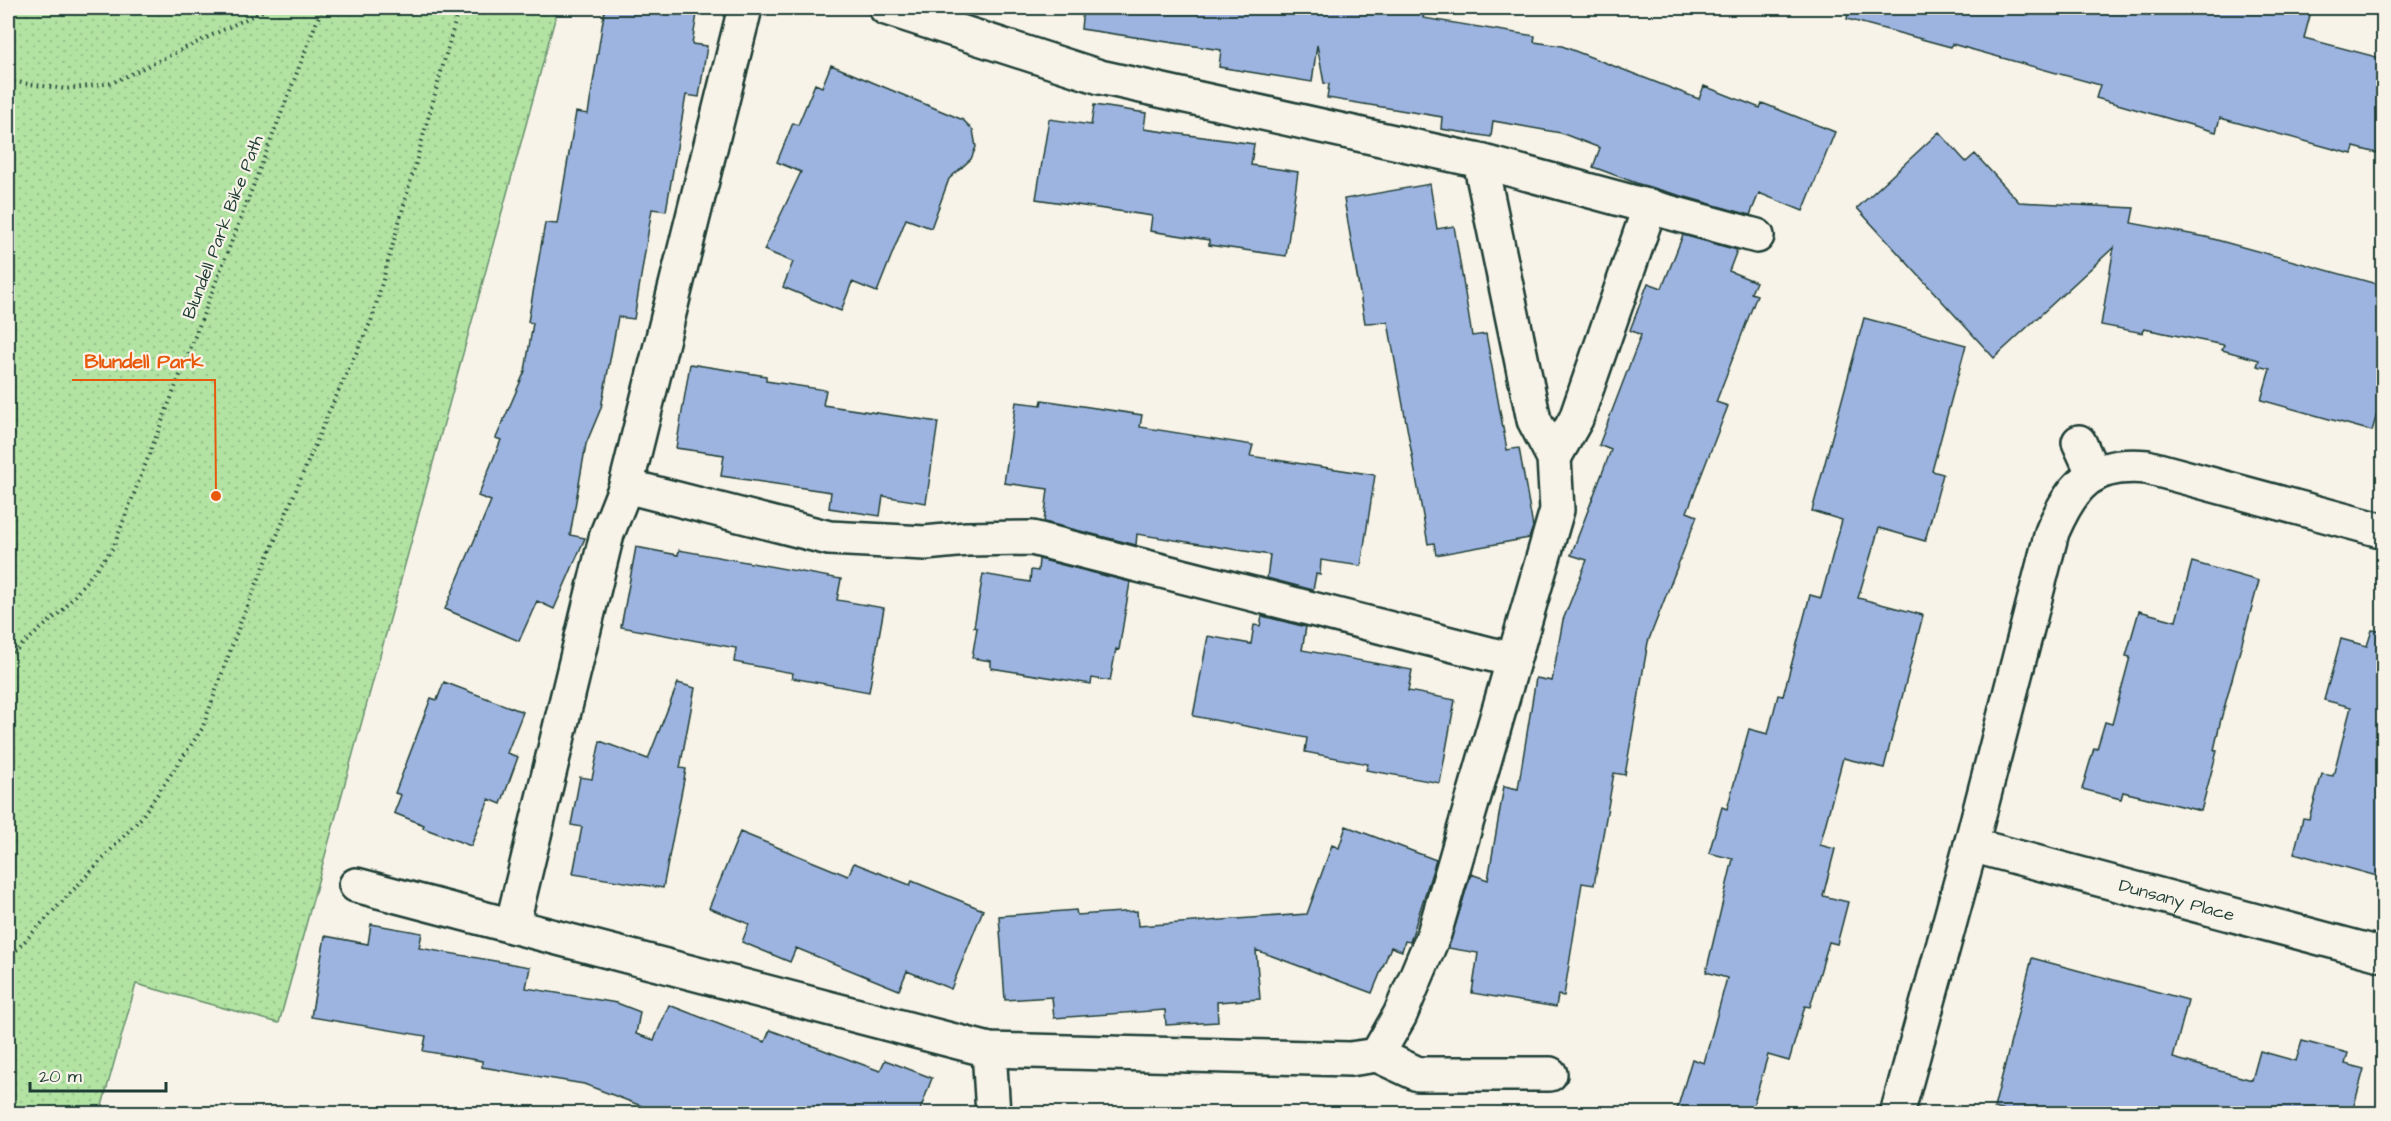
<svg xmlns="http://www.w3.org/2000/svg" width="2391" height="1121" viewBox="0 0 2391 1121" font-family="'Architects Daughter',sans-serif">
  <defs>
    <pattern id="park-dots" width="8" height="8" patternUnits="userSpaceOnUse" patternTransform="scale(1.5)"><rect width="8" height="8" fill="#b2e3a3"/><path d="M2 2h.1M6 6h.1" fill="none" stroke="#99c48d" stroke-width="1.8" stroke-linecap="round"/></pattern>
  </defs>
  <rect width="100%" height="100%" fill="#f7f3e8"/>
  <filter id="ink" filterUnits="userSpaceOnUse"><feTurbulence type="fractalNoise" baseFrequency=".0167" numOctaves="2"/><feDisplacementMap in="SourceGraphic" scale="12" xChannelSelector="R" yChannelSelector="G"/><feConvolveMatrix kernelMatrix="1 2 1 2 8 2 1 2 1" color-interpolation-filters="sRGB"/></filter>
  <g filter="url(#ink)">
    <path fill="url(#park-dots)" stroke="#68906c" stroke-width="1.5" d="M 8,8 L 558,8 L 279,1023 L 136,984 L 100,1113 L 8,1113 Z"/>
    <path fill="#9db4e1" stroke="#1f3d34" stroke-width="1.5" d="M 605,8 L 698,8 L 692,44 L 707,46 L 699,97 L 686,95 L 666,211 L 652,209 L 634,319 L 618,317 L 601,408 L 586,444 L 570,535 L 585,538 L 554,609 L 537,601 L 519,641 L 445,609 L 491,501 L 478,496 L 501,440 L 496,438 L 525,371 L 533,323 L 528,322 L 545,223 L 557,224 L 576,112 L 588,114 Z
      M 1083,8 L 1425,8 L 1423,18 L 1535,36 L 1534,42 L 1562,46 L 1699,99 L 1704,86 L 1760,108 L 1762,103 L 1835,132 L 1803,211 L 1759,193 L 1750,215 L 1639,184 L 1593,167 L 1600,148 L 1561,133 L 1493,121 L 1491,137 L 1441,129 L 1442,117 L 1327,98 L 1329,84 L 1324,83 L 1317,45 L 1312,82 L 1219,67 L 1221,50 L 1081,29 Z
      M 1849,8 L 2312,8 L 2304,38 L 2384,59 L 2384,155 L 2354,147 L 2352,154 L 2220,118 L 2216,132 L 2096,98 L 2100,85 L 1952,44 L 1951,47 L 1847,19 Z
      M 831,65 L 963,120 L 973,130 L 976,147 L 971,159 L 949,179 L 931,228 L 906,219 L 877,292 L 852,282 L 841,311 L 783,287 L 793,262 L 764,250 L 801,172 L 777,162 L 793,123 L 798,125 L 815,84 L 822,87 Z
      M 1094,105 L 1146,113 L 1144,129 L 1254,144 L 1251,165 L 1298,172 L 1286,256 L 1209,245 L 1209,240 L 1150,231 L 1152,216 L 1036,199 L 1049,119 L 1091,125 Z
      M 1939,132 L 1966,162 L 1975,154 L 2019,202 L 2134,208 L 2131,223 L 2206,237 L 2384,286 L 2384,390 L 2372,431 L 2261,400 L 2270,369 L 2257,366 L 2259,360 L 2222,350 L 2224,345 L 2144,329 L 2143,333 L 2101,325 L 2114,247 L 1994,358 L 1857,208 Z
      M 1430,184 L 1437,229 L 1454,226 L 1472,336 L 1486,334 L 1507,450 L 1519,448 L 1533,527 L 1529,538 L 1436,555 L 1434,543 L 1428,544 L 1388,322 L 1365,323 L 1344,199 Z
      M 1683,235 L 1737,250 L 1729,271 L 1756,282 L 1751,293 L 1757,295 L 1716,402 L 1728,406 L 1687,512 L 1697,516 L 1648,642 L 1625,775 L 1614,773 L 1594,885 L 1582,883 L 1564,996 L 1558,995 L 1556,1007 L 1472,993 L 1478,953 L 1448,948 L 1471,874 L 1488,880 L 1504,786 L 1518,789 L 1536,678 L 1552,681 L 1563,620 L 1587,560 L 1571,555 L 1611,450 L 1599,445 L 1641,335 L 1630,330 L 1648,283 L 1662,288 Z
      M 1864,318 L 1966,345 L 1932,471 L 1943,474 L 1925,541 L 1879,528 L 1858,598 L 1923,615 L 1884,768 L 1843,758 L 1820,845 L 1835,849 L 1823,896 L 1848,902 L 1837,944 L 1829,942 L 1810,1007 L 1805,1006 L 1789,1061 L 1768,1055 L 1751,1113 L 1676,1113 L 1692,1059 L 1704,1063 L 1727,978 L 1706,972 L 1733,859 L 1709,853 L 1722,807 L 1727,809 L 1749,729 L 1768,734 L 1778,695 L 1783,696 L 1810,595 L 1821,598 L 1842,520 L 1812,511 Z
      M 690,364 L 766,376 L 766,381 L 826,390 L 823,405 L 938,422 L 926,503 L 883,496 L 880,516 L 829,508 L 831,492 L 721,476 L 724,455 L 676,448 Z
      M 1042,400 L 1142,415 L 1140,427 L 1253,445 L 1250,456 L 1375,475 L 1361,566 L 1321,560 L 1320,575 L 1316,574 L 1313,590 L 1267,578 L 1270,555 L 1137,534 L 1136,545 L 1044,522 L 1048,489 L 1004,483 L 1016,402 L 1041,405 Z
      M 636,547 L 678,555 L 679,550 L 841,579 L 837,600 L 884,608 L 869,692 L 792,678 L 793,673 L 734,662 L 736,648 L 621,627 Z
      M 1039,559 L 1130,582 L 1119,650 L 1116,649 L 1110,681 L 1092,678 L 1091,684 L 991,668 L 991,661 L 972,658 L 977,628 L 974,627 L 983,574 L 1030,582 L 1031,570 L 1038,571 Z
      M 2192,562 L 2259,581 L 2220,723 L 2214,750 L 2217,751 L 2201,811 L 2123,792 L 2121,799 L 2082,789 L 2094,748 L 2097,749 L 2105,722 L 2112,724 L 2130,657 L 2126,656 L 2139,611 L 2176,621 Z
      M 1262,616 L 1306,627 L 1302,650 L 1412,670 L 1408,691 L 1455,700 L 1440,783 L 1366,770 L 1368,764 L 1305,752 L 1307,738 L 1193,716 L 1208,636 L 1251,644 L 1254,625 L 1260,626 Z
      M 2372,630 L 2384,632 L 2384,878 L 2294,853 L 2303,818 L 2309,819 L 2322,774 L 2333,776 L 2351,707 L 2324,700 L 2341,639 L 2367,646 Z
      M 444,682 L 523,712 L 507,753 L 518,757 L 501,804 L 489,799 L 471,846 L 423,828 L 424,825 L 394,813 L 401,795 L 395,793 L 431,698 L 437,700 Z
      M 678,683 L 695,688 L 680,768 L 686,769 L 663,888 L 573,874 L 582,827 L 571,825 L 580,777 L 592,779 L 600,741 L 648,759 Z
      M 1346,826 L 1436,860 L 1410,942 L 1405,941 L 1402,951 L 1391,947 L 1372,993 L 1256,950 L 1260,999 L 1217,1002 L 1218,1022 L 1166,1025 L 1165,1010 L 1054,1018 L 1052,997 L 1005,1000 L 999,916 L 1076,910 L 1077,915 L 1137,911 L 1138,926 L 1307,914 L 1332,845 L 1339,848 Z
      M 740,832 L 848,876 L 854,863 L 910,885 L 912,881 L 983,910 L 951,989 L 907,971 L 899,990 L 796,948 L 790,962 L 742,942 L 749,924 L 709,908 Z
      M 371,924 L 422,933 L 419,948 L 530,967 L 526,988 L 617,1003 L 640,1012 L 636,1034 L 654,1040 L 669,1005 L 765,1042 L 770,1030 L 880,1071 L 885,1060 L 932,1078 L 919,1113 L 660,1113 L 584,1084 L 482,1067 L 482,1061 L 423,1051 L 426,1036 L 311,1017 L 325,936 L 368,944 Z
      M 2032,958 L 2188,1000 L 2173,1058 L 2252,1080 L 2260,1051 L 2296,1061 L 2302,1041 L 2348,1053 L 2345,1064 L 2364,1069 L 2352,1113 L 2015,1113 L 1994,1108 Z"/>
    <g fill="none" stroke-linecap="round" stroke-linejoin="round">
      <defs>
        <g id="minor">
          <path d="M 745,8 L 626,486 L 607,534 L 512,926 L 989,1050 L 1350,1059 L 1377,1055 L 1400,1015 L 1434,934 L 1557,510 L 1554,458 L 1534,420 L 1480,161 L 1100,77 L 886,8"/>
          <path d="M 1480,161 L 1757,236"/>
          <path d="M 2079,442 L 2094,475"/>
          <path d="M 1554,458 L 1576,419 L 1650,206"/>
          <path d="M 626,486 L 829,538 L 925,543 L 967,539 L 1032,538 L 1513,660"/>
          <path id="s1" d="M 1971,845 L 2384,955"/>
          <path d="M 356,885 L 512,926"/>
          <path d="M 989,1050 L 993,1114"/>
          <path d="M 1377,1055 L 1418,1074 L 1550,1074"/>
          <path d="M 1897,1114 L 1971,845 L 2052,532 C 2073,484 2091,462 2147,467 L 2384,531"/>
        </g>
      </defs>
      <use href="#minor" stroke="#1f3d34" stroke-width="38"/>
      <path stroke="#1f3d34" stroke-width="4" stroke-dasharray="1.5 4.5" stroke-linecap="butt" d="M 8,81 L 65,89 L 112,83 L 269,8
        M 8,657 L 64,609 L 113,548 L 322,8
        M 8,959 L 141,818 L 202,729 L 241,621 L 328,414 L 372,319 L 459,8"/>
      <use href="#minor" stroke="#f7f3e8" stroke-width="33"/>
    </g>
  </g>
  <g text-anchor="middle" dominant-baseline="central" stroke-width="4.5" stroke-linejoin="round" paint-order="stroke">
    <g font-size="18" fill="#1f3d34" stroke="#f7f3e8">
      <text transform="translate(223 227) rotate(-69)">Blundell Park Bike Path</text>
      <text stroke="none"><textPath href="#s1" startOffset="213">Dunsany Place</textPath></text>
    </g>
  </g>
  <path fill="none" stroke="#e8590c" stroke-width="2" d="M216 496L215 380H72"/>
  <circle fill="#e8590c" stroke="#f7f3e8" stroke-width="2" cx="216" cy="496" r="6"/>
  <g font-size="20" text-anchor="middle" font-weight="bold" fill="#e8590c" stroke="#f7f3e8" stroke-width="4.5" stroke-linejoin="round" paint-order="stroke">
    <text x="144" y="368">Blundell Park</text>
  </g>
  <rect width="2391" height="1121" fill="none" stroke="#f7f3e8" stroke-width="30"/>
  <rect x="15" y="15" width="2361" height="1091" fill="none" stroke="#1f3d34" stroke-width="2" filter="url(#ink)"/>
  <path d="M30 1082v9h136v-9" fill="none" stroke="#1f3d34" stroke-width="3"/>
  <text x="39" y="1082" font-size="18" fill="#1f3d34" stroke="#f7f3e8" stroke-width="4.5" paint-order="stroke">20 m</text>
</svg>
